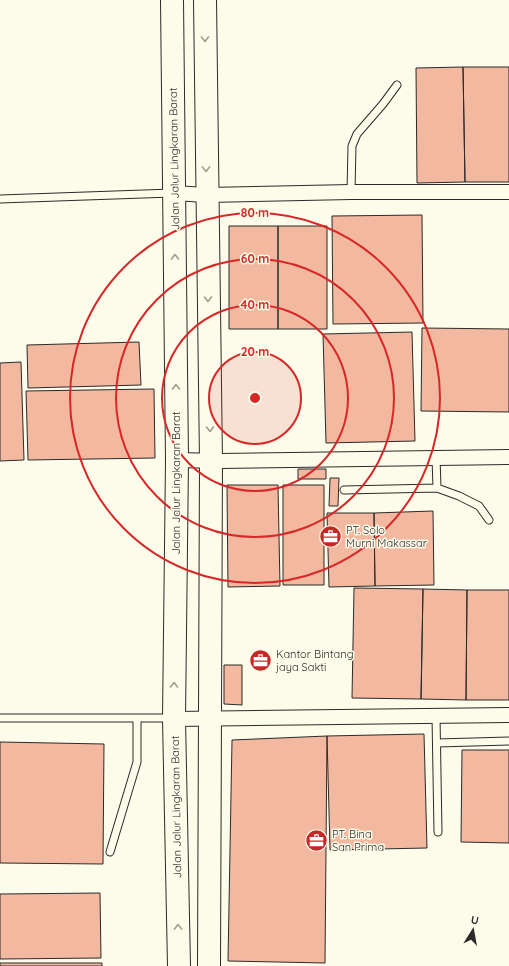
<svg xmlns="http://www.w3.org/2000/svg" width="509" height="966" viewBox="0 0 509 966" font-family="Quicksand,sans-serif">
  <rect width="100%" height="100%" fill="#fdfbea"/>
  <path fill="#f2b8a0" stroke="#2b2b2b" d="M 463,67 L 509,67 L 509,182 L 465,182 Z
    M 463,67 L 465,182 L 417,183 L 416,68 Z
    M 422,215 L 423,323 L 333,324 L 332,216 Z
    M 229,226 L 278,226 L 278,329 L 229,329 Z
    M 278,226 L 327,226 L 327,329 L 278,329 Z
    M 422,328 L 509,329 L 509,412 L 421,411 Z
    M 412,332 L 415,441 L 326,443 L 323,334 Z
    M 139,342 L 141,385 L 28,388 L 27,345 Z
    M 21,362 L 24,460 L 0,461 L 0,363 Z
    M 154,389 L 155,458 L 28,460 L 26,391 Z
    M 298,469 L 326,469 L 326,479 L 298,479 Z
    M 330,478 L 339,478 L 338,506 L 329,506 Z
    M 227,485 L 278,485 L 280,586 L 228,587 Z
    M 283,485 L 324,485 L 324,585 L 283,585 Z
    M 433,511 L 434,585 L 375,586 L 374,513 Z
    M 327,513 L 374,513 L 375,586 L 329,587 Z
    M 354,588 L 423,589 L 421,699 L 352,698 Z
    M 423,589 L 467,590 L 466,700 L 421,699 Z
    M 467,590 L 509,590 L 509,700 L 466,700 Z
    M 224,665 L 242,665 L 242,705 L 224,704 Z
    M 424,734 L 427,848 L 330,850 L 327,736 Z
    M 327,736 L 325,963 L 228,961 L 232,740 Z
    M 0,742 L 104,744 L 103,864 L 0,863 Z
    M 462,750 L 509,750 L 509,843 L 461,842 Z
    M 100,893 L 101,958 L 0,959 L 0,894 Z
    M 0,963 L 102,963 L 102,966 L 0,966 Z"/>
  <g fill="none" stroke-linecap="round" stroke-linejoin="round">
    <defs>
      <path id="service" d="M 351,192 L 352,146 L 357,134 L 383,104 L 397,85
        M 0,199 L 172,193
        M 437,488 L 459,496 L 479,506 L 489,520
        M 344,490 L 437,488 L 436,457
        M 436,716 L 438,832
        M 0,718 L 172,718
        M 437,743 L 509,741
        M 110,852 L 137,762 L 137,718"/>
      <path id="minor" d="M 174,193 L 206,195 L 351,192 L 509,192
        M 177,460 L 220,461 L 509,457
        M 174,719 L 509,715"/>
      <path id="primary" d="M 172,0 L 177,460 L 174,719 L 179,966
        M 205,0 L 211,461 L 209,966"/>
    </defs>
    <use href="#service" stroke="#2b2b2b" stroke-width="9"/>
    <use href="#minor" stroke="#2b2b2b" stroke-width="16"/>
    <use href="#primary" stroke="#2b2b2b" stroke-width="24"/>
    <use href="#service" stroke="#fdfbea" stroke-width="7"/>
    <use href="#minor" stroke="#fdfbea" stroke-width="14"/>
    <use href="#primary" stroke="#fdfbea" stroke-width="22"/>
  </g>
  <defs><path id="oneway-chevron" d="M-2-3.5L2.5 0L-2 3.5" fill="none" stroke-width="1.6" stroke-linecap="round" stroke-linejoin="round"/></defs>
  <g stroke="#9e9d94">
    <use href="#oneway-chevron" transform="translate(205 39) rotate(90)"/>
    <use href="#oneway-chevron" transform="translate(206 169) rotate(90)"/>
    <use href="#oneway-chevron" transform="translate(175 257) rotate(-91)"/>
    <use href="#oneway-chevron" transform="translate(208 299) rotate(89)"/>
    <use href="#oneway-chevron" transform="translate(176 387) rotate(-91)"/>
    <use href="#oneway-chevron" transform="translate(210 429) rotate(89)"/>
    <use href="#oneway-chevron" transform="translate(174 685) rotate(-89)"/>
    <use href="#oneway-chevron" transform="translate(178 927) rotate(-91)"/>
  </g>
  <circle cx="255" cy="398" r="46" fill="#d62828" fill-opacity=".12"/>
  <g fill="none" stroke="#d62828" stroke-width="2">
    <circle cx="255" cy="398" r="46"/>
    <circle cx="255" cy="398" r="93"/>
    <circle cx="255" cy="398" r="139"/>
    <circle cx="255" cy="398" r="185"/>
  </g>
  <defs>
    <symbol id="office-disc" viewBox="-11 -11 22 22"><circle r="9.5" fill="#c62828" stroke="#fdfbea"/><path d="M-6-3h4V-5.5h4V-3h4V5H-6ZM-1-4.5V-3h2v-1.5ZM-6 0V1H6V0Z" fill="#fff"/></symbol>
  </defs>
  <g fill-rule="evenodd">
    <use href="#office-disc" x="318" y="524" width="25" height="25"/>
    <use href="#office-disc" x="248" y="648" width="25" height="25"/>
    <use href="#office-disc" x="304" y="828" width="25" height="25"/>
  </g>
  <g text-anchor="middle" dominant-baseline="central" stroke-width="3" stroke-linejoin="round" paint-order="stroke">
    <g font-size="11" fill="#2b2b2b" stroke="#fdfbea">
      <text transform="translate(174 159) rotate(-91)">Jalan Jalur Lingkaran Barat</text>
      <text transform="translate(176 483) rotate(-90)">Jalan Jalur Lingkaran Barat</text>
      <text transform="translate(176 807) rotate(-91)">Jalan Jalur Lingkaran Barat</text>
    </g>
    <g font-size="11" fill="#2b2b2b" stroke="#fdfbea" text-anchor="start">
      <text x="346" y="530">PT. Solo<tspan x="346" dy="13">Murni Makassar</tspan></text>
      <text x="276" y="654">Kantor Bintang<tspan x="276" dy="13">jaya Sakti</tspan></text>
      <text x="332" y="834">PT. Bina<tspan x="332" dy="13">San Prima</tspan></text>
    </g>
  </g>
  <circle cx="255" cy="398" r="6" fill="#d62828" stroke="#fdfbea" stroke-width="2"/>
  <g font-size="12" text-anchor="middle" font-weight="bold" fill="#d62828" stroke="#fdfbea" stroke-width="3" stroke-linejoin="round" paint-order="stroke">
    <text x="255" y="217">80 m</text>
    <text x="255" y="263">60 m</text>
    <text x="255" y="309">40 m</text>
    <text x="255" y="356">20 m</text>
  </g>
  <g transform="translate(473 930) rotate(11)" stroke="#fdfbea" stroke-width="3" paint-order="stroke">
  <path d="M0-3L7 15L0 10L-7 15Z" fill="#2b2b2b"/>
  <text y="-6" font-size="11" font-weight="bold" text-anchor="middle" fill="#2b2b2b">U</text>
  </g>
</svg>
